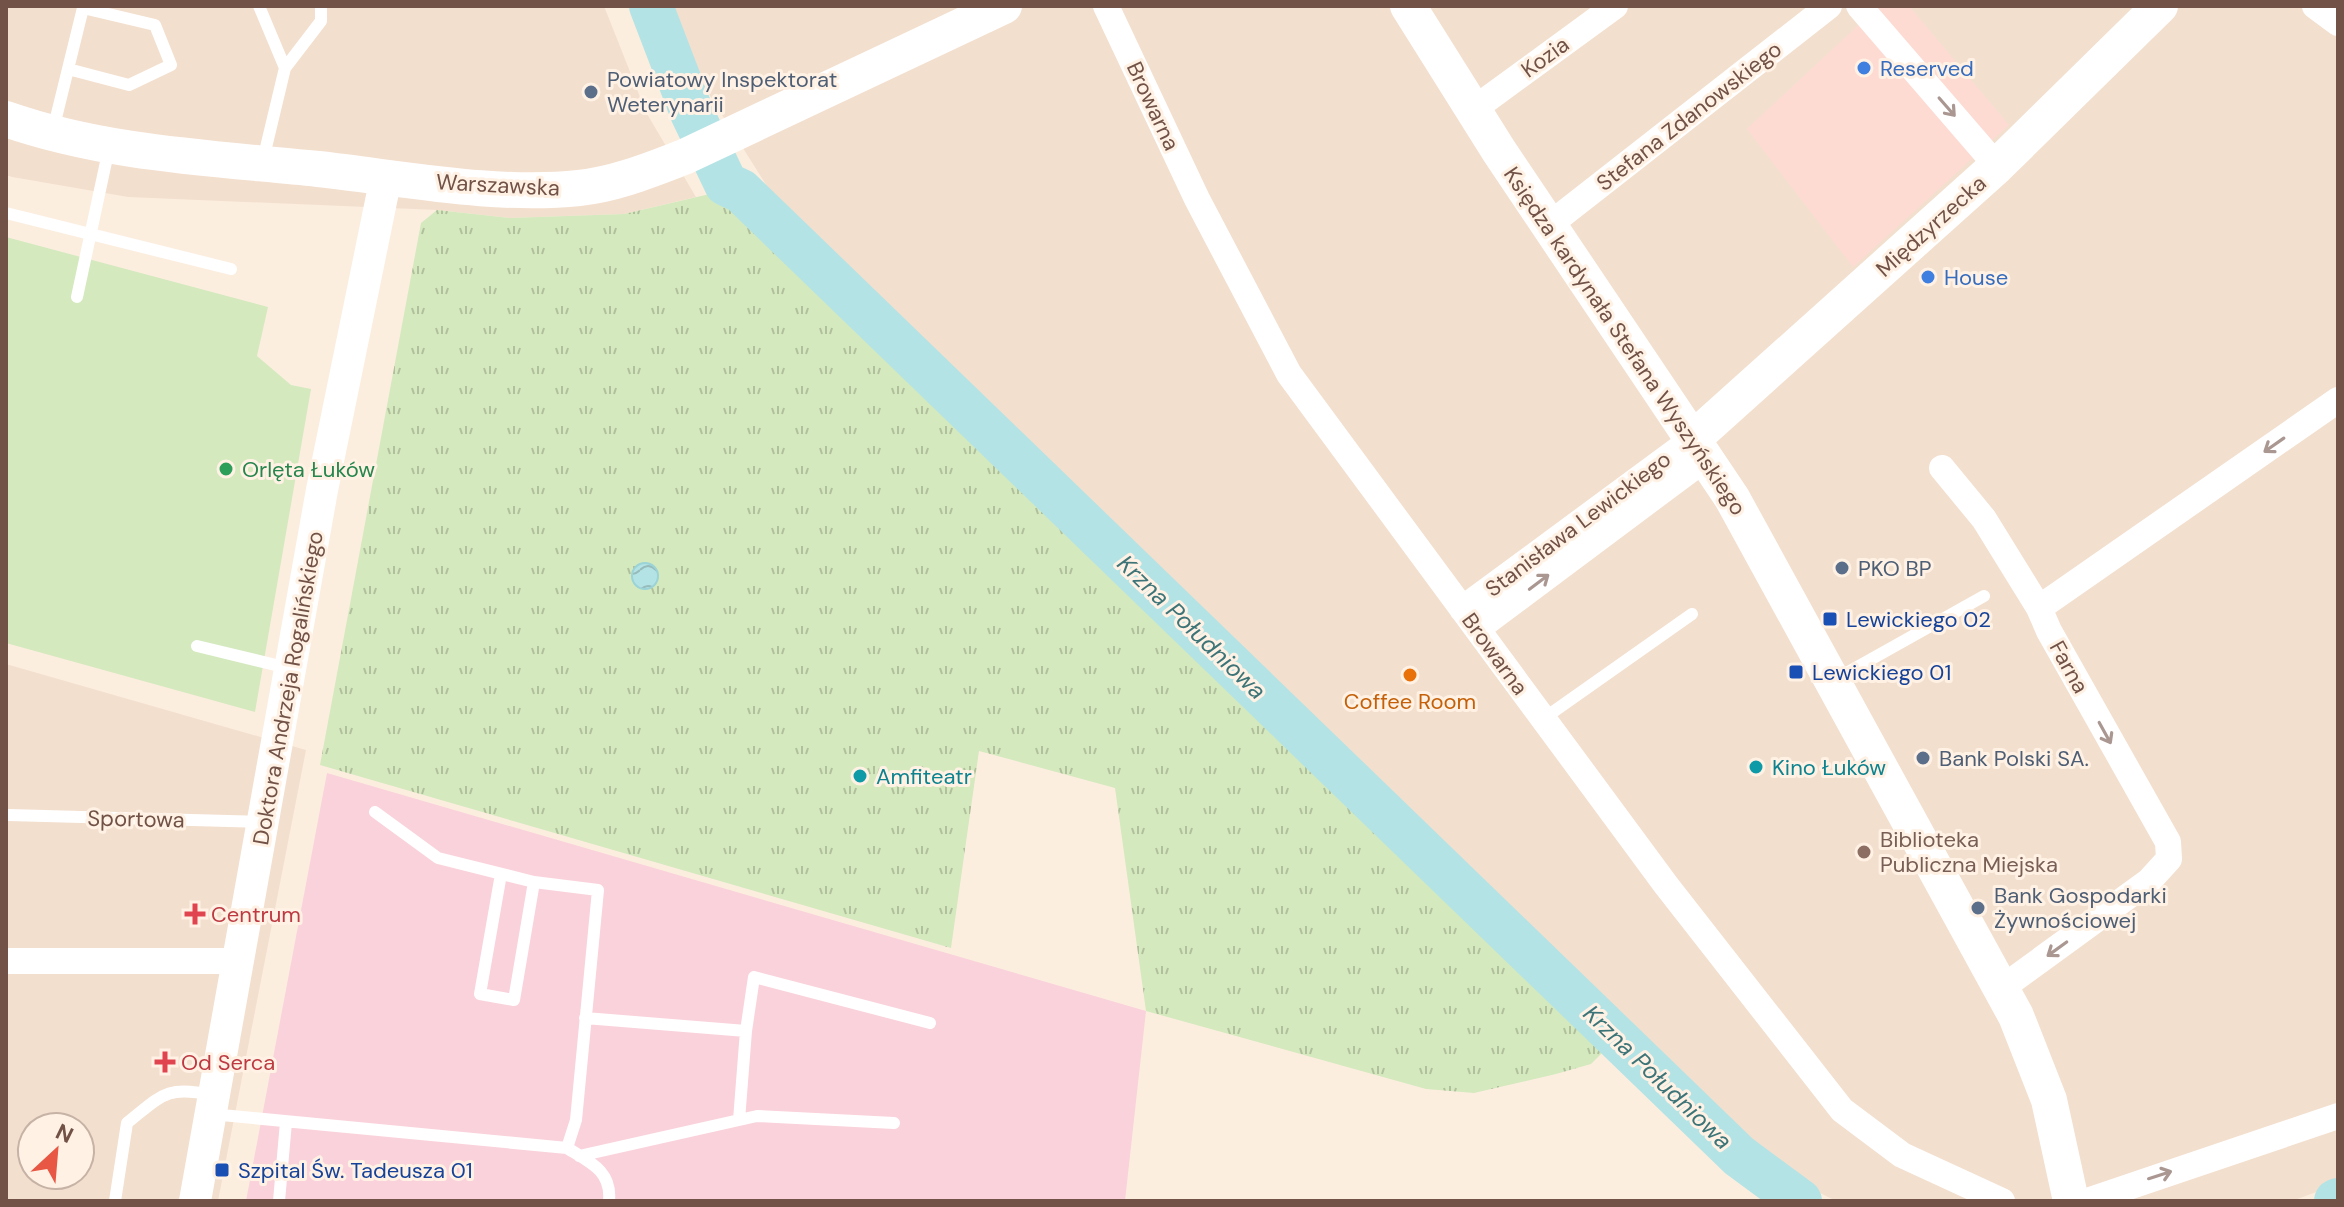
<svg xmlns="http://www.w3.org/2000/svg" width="2344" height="1207" viewBox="0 0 2344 1207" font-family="'DM Sans',sans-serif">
  <defs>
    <pattern id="park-tufts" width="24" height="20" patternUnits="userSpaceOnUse" patternTransform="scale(2)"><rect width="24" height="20" fill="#d4e9be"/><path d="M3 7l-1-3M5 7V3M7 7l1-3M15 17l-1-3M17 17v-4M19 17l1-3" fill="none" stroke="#b0bf9c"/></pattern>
    <pattern id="water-waves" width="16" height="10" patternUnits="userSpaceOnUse" patternTransform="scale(2)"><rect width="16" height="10" fill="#b4e3e5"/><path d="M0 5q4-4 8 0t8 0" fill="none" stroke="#97bbbb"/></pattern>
  </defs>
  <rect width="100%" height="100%" fill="#fceedf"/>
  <path fill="#f3dfce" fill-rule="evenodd" d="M 6,6 L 604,6 L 646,112 L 696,197 L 624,214 L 510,218 L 437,210 L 128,197 L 12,177 L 6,175 Z
    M 669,6 L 2338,6 L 2338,1184 L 2292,1201 L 1836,1201 L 1818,1192 L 1739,1135 L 1616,1012 L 782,210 L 695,72 Z
    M 6,664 L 306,750 L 218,1201 L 6,1201 ZM 32,1127 L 80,1127 L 80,1175 L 32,1175 Z"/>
  <path fill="#fddbd3" d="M 1879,6 L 1909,6 L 2009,125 L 1853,267 L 1747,129 Z"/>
  <path fill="#fad2db" d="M 327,773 L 1146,1011 L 1125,1201 L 246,1201 Z"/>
  <path fill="#d4e9be" d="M 6,237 L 268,307 L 257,356 L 291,385 L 311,389 L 255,712 L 6,643 Z"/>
  <path fill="url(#park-tufts)" d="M 714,193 L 1442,885 L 1608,1047 L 1591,1064 L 1556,1074 L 1474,1093 L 1426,1089 L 1146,1011 L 1115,788 L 979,751 L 951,948 L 320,765 L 421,223 L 437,210 L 510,218 L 624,214 Z"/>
  <path fill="url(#water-waves)" stroke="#9bd3d7" stroke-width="2" d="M632 576a13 13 0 1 1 26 0a13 13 0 1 1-26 0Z"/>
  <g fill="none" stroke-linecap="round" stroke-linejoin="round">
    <path stroke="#b4e3e5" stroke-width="44" d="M 651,6 L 692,113 L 726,184 L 741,191 L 1739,1156 L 1800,1201
      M 2336,1201 L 2338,1200"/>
    <path stroke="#fff" stroke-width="12" d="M 259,6 L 285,68
      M 53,130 L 83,8 L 155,25 L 171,65 L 129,85 L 68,69
      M 263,160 L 285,68 L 321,21 L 321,6
      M 6,213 L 231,269
      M 77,297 L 109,148
      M 197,646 L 288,668
      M 1834,680 L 1984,596
      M 1543,719 L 1692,614
      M 375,812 L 438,858 L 534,882 L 514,1000 L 480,994 L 501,874
      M 8,815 L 262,822
      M 534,882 L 598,890 L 576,1120 L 567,1148
      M 585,1018 L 746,1031 L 739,1120
      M 746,1031 L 754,977 L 930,1023
      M 211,1114 L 567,1148 C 590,1162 612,1171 609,1201
      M 579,1156 L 757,1116 L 894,1123
      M 115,1201 L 127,1123 C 161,1096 166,1085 211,1095
      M 279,1201 L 286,1122"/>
    <path stroke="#fff" stroke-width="26" d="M 1106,6 L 1197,199 L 1289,374 L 1666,885 L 1842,1110 L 1902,1155 L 2002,1201
      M 1859,6 L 1997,166
      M 2315,6 L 2338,23
      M 1474,109 L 1615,6
      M 1549,225 L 1829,6
      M 1942,468 L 1984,519 L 2039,608
      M 1462,609 L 1694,438
      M 1477,629 L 1706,458
      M 6,961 L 238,961
      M 2002,988 L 2149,881 L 2169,859 L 2168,842 L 2049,631 L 2039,608 L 2338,400
      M 2087,1201 L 2338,1116"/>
    <path stroke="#fff" stroke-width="32" d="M 195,1201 L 322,490 L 386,177"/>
    <path stroke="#fff" stroke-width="36" d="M 1408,6 L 1499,151 L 1732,498 L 2016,1016 L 2049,1100 L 2071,1201
      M 6,119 C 106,154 213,158 318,169 C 401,178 496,197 579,188 C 616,184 650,170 684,157 L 1004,6
      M 1694,438 L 1997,166 L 2160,6"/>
  </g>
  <defs><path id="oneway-shaft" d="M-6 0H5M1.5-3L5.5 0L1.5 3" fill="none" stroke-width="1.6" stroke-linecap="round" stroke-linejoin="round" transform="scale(2)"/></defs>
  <g stroke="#aa9791">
    <use href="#oneway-shaft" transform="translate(1947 107) rotate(49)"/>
    <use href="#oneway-shaft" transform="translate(2274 445) rotate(145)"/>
    <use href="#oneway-shaft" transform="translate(1539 582) rotate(-37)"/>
    <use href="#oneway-shaft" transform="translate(2105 733) rotate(61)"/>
    <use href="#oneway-shaft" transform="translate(2057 949) rotate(144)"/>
    <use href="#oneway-shaft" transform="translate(2160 1175) rotate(-18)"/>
  </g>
  <g fill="#3f7fe0" stroke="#fff2e5" stroke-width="3">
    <circle cx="1864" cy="68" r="8"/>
    <circle cx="1928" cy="277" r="8"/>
  </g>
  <g fill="#5c6f8a" stroke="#fff2e5" stroke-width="3">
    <circle cx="591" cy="92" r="8"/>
    <circle cx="1842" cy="568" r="8"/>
    <circle cx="1923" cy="758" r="8"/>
    <circle cx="1978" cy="908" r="8"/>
  </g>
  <circle fill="#2e9e5b" stroke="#fff2e5" stroke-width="3" cx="226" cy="469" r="8"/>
  <g fill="#1a4fb4" stroke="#fff2e5" stroke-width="3">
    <rect x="1822" y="611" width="16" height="16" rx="4"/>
    <rect x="1788" y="664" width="16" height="16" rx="4"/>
    <rect x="214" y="1162" width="16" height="16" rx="4"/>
  </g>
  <circle fill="#e8710a" stroke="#fff2e5" stroke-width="3" cx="1410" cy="675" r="8"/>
  <g fill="#0f9aa8" stroke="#fff2e5" stroke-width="3">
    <circle cx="1756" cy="767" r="8"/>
    <circle cx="860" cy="776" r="8"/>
  </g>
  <circle fill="#8d6e63" stroke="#fff2e5" stroke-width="3" cx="1864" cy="852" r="8"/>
  <g fill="#e0444e" stroke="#fff2e5" stroke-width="3">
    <path d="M191 902h8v8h8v8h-8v8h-8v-8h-8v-8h8z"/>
    <path d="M161 1050h8v8h8v8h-8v8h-8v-8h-8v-8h8z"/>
  </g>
  <g text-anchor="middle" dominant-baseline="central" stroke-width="6" stroke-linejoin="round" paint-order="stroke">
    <g font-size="22" fill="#725247" stroke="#fff2e5">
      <text transform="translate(1545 57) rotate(-36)">Kozia</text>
      <text transform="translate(1153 106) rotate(65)">Browarna</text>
      <text transform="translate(1689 116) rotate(-38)">Stefana Zdanowskiego</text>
      <text transform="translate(498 185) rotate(3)">Warszawska</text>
      <text transform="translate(1931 226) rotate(-42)">Międzyrzecka</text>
      <text transform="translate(1625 341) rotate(56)">Księdza kardynała Stefana Wyszyńskiego</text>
      <text transform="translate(1578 524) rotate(-37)">Stanisława Lewickiego</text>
      <text transform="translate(1495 654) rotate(54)">Browarna</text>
      <text transform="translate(2069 667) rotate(61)">Farna</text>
      <text transform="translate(288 688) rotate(-80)">Doktora Andrzeja Rogalińskiego</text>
      <text transform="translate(136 819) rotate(1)">Sportowa</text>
    </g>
    <g font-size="22" fill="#366cbe" stroke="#fff2e5" text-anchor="start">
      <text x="1880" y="68">Reserved</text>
      <text x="1944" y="277">House</text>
    </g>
    <g font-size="22" fill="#4e5e75" stroke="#fff2e5" text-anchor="start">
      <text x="607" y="79">Powiatowy Inspektorat<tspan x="607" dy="25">Weterynarii</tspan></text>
      <text x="1858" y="568">PKO BP</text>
      <text x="1939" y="758">Bank Polski SA.</text>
      <text x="1994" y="895">Bank Gospodarki<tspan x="1994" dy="25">Żywnościowej</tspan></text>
    </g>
    <g font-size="22" fill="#27864d" stroke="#fff2e5" text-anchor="start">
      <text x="242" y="469">Orlęta Łuków</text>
    </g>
    <g font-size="22" fill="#164399" stroke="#fff2e5" text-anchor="start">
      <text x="1846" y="619">Lewickiego 02</text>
      <text x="1812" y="672">Lewickiego 01</text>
      <text x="238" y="1170">Szpital Św. Tadeusza 01</text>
    </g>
    <g font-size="22" fill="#c56008" stroke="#fff2e5">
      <text x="1410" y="701">Coffee Room</text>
    </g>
    <g font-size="22" fill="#0d838f" stroke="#fff2e5" text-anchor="start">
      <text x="1772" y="767">Kino Łuków</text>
      <text x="876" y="776">Amfiteatr</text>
    </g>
    <g font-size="22" fill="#785e54" stroke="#fff2e5" text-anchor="start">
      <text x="1880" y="839">Biblioteka<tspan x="1880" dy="25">Publiczna Miejska</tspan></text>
    </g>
    <g font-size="22" fill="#be3a42" stroke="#fff2e5" text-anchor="start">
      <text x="211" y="914">Centrum</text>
      <text x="181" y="1062">Od Serca</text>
    </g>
    <g font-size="24" font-style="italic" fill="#3c7478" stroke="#fff2e5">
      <text transform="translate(1192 627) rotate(44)">Krzna Południowa</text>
      <text transform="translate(1658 1077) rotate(44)">Krzna Południowa</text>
    </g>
  </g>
  <rect width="2344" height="1207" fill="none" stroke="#725247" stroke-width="16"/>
  <g transform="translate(56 1151) rotate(26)"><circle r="38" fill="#fff2e5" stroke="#c7b2a6" stroke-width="2"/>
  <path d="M0-6L14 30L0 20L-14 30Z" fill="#e75743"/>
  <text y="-12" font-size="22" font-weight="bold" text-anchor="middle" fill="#725247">N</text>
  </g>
</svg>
